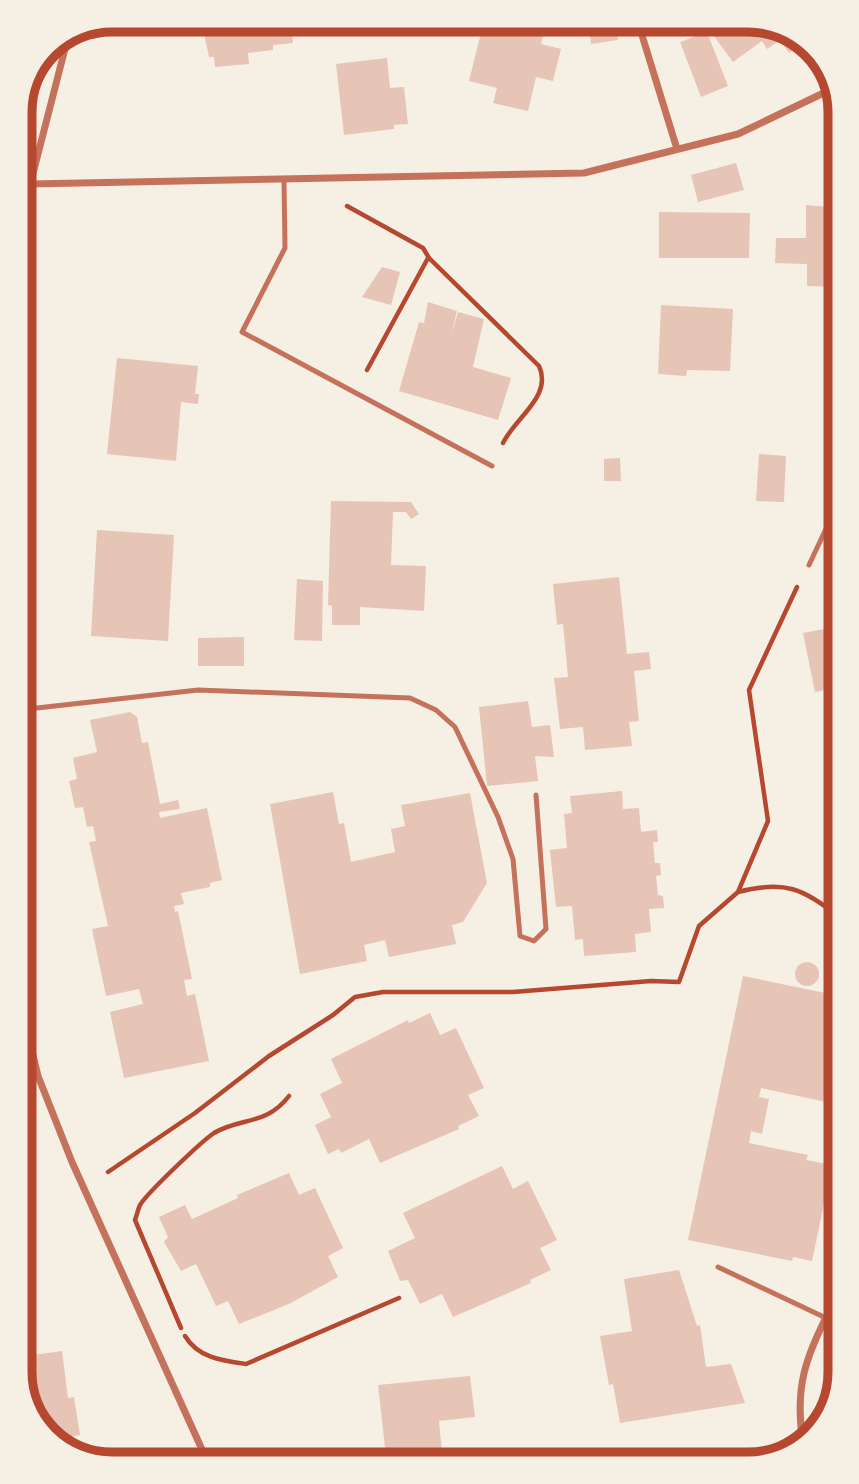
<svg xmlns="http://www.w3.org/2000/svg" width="859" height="1484" viewBox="0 0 859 1484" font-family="Quicksand,sans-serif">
  <rect width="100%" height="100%" fill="#f6efe4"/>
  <path fill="#e6c5b7" d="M 201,19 L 290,19 L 293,43 L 273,45 L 273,50 L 248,53 L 249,64 L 215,67 L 214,57 L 209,57 Z
    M 374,19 L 399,19 L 399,20 L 376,27 Z
    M 509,19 L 545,27 L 541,44 L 561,49 L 553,81 L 536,77 L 528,111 L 493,103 L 497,88 L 469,81 L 482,29 L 506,35 Z
    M 588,19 L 615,19 L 618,40 L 591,44 Z
    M 712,19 L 754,19 L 799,35 L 805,42 L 789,53 L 780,40 L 767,49 L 762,41 L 733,62 L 705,24 Z
    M 707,32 L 728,86 L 701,97 L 680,42 Z
    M 387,58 L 390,88 L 404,87 L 408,124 L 394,125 L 394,129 L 344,135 L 336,64 Z
    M 736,163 L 744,190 L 698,202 L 691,175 Z
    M 806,205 L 840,208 L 840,287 L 807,286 L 807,264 L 775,263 L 776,238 L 806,238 Z
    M 659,212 L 750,213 L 749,258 L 659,258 Z
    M 382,267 L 400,272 L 391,305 L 362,297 Z
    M 428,302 L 457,311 L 451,336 L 458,312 L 484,319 L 473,367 L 511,378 L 498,420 L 399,391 L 419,322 L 424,323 Z
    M 661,305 L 733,309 L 730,371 L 687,370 L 686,376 L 658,374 Z
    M 117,358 L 198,366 L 195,394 L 199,394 L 198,404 L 181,402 L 176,461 L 107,454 Z
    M 759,454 L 786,456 L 784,502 L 756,501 Z
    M 620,458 L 621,481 L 604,481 L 604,459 Z
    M 331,501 L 411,502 L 419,514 L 411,519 L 406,512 L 393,512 L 391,565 L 426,566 L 424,611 L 360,607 L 360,625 L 332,625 L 332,606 L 328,605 Z
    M 97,530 L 174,535 L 168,641 L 91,636 Z
    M 619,577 L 627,654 L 649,652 L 651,669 L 634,671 L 639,721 L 629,722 L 632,746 L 585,750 L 583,727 L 560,729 L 554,678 L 568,677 L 563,624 L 557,625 L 553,584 Z
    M 297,579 L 323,581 L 322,641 L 294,640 Z
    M 840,626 L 840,687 L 815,692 L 803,633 Z
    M 244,637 L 244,666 L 198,666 L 198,638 Z
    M 528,701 L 532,727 L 550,725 L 554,757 L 535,756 L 538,781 L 487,786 L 479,707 Z
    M 130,712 L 137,717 L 142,743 L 148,742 L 160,804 L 178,800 L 180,809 L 159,812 L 160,818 L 207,808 L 222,880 L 210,883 L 210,887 L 181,893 L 184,904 L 174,906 L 175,912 L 178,911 L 192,979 L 184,980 L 187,996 L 195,994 L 209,1061 L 124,1078 L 110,1012 L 143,1004 L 139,989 L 106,996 L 92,929 L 108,926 L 89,842 L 96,841 L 93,826 L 87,827 L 83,807 L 75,808 L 69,781 L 77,779 L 73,758 L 97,752 L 90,720 Z
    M 622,791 L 623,809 L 639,808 L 641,832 L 657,830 L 658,842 L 653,842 L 655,863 L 660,863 L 661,875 L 656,876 L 658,895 L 663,896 L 664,908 L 649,909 L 651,932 L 635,934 L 636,952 L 584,956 L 583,939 L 575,940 L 572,906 L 556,907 L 550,850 L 567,848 L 564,814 L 572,813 L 570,796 Z
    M 333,792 L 339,824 L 344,823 L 351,862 L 395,852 L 391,829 L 405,826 L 401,805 L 470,793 L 487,883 L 463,922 L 452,925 L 456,944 L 389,957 L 385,940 L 364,945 L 367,961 L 300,974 L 270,804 Z
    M795 974a12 12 0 1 1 24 0a12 12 0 1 1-24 0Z
    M 743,976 L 840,996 L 839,1100 L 827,1098 L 826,1102 L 761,1088 L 759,1097 L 769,1099 L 762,1134 L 751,1131 L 749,1143 L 808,1155 L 806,1160 L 832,1165 L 812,1261 L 793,1257 L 792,1261 L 688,1240 Z
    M 430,1013 L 440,1035 L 456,1028 L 484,1088 L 468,1095 L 479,1116 L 458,1126 L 459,1129 L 380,1163 L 369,1139 L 341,1153 L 339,1149 L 328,1154 L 315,1125 L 331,1117 L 320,1094 L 342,1083 L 331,1059 L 408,1020 L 409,1023 Z
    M 502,1166 L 513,1189 L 528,1181 L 557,1240 L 540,1248 L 551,1270 L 530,1280 L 531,1283 L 453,1317 L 442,1294 L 420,1304 L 408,1280 L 400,1281 L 388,1251 L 415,1238 L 403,1213 Z
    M 289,1173 L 299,1195 L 315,1188 L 343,1248 L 328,1256 L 338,1277 L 289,1304 L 239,1324 L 228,1301 L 216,1306 L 196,1264 L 181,1271 L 164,1242 L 168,1237 L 159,1217 L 185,1205 L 192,1219 L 238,1198 L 237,1195 Z
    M 679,1270 L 697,1326 L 700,1325 L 706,1367 L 731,1364 L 745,1403 L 620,1423 L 613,1384 L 609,1385 L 600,1336 L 632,1331 L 624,1279 Z
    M 62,1351 L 68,1398 L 74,1397 L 80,1435 L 51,1440 L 29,1413 L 19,1373 L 19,1357 Z
    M 470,1376 L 475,1417 L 439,1421 L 443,1463 L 387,1465 L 378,1385 Z"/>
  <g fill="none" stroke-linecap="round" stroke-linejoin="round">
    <path stroke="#b5482f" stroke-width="4.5" d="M 347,206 L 423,248 L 429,258 L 539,366 C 553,396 515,418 503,443
      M 367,370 L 428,258
      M 797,587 L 749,690 L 768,821 L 738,892 C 784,880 804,888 840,918
      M 108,1172 L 195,1113 L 269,1056 L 333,1015 L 355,997 L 383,992 L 513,992 L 651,981 L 679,982 L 699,926 L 738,892
      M 181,1328 L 135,1220 C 137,1215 138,1209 140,1205 C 147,1193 202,1141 214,1133 C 241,1117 266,1126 289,1096
      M 185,1336 C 198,1358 223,1361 246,1364 L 399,1298"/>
    <path stroke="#c5725c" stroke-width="5" d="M 284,181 L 285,248 L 242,332 L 492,466
      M 809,565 L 840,499
      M 19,710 L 198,690 L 410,698 L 436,710 L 455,727 L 498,817 L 513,859 L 520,936 L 534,941 L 546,929 L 536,795
      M 838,973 L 840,973
      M 718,1267 L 826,1318"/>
    <path stroke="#c5725c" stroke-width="7" d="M 637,19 L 677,149
      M 19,168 L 30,184 L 584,173 L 738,134 L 834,88
      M 19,228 L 68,37
      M 19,996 L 38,1076 L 72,1162 L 209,1465
      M 803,1443 C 792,1374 813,1347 840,1287"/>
  </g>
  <path d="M0 0H859V1484H0ZM112 32H748A80 80 0 0 1 828 112V1372A80 80 0 0 1 748 1452H112A80 80 0 0 1 32 1372V112A80 80 0 0 1 112 32Z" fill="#f6efe4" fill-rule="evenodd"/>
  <path fill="none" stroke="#b5482f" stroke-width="9" d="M112 32H748A80 80 0 0 1 828 112V1372A80 80 0 0 1 748 1452H112A80 80 0 0 1 32 1372V112A80 80 0 0 1 112 32Z"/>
</svg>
